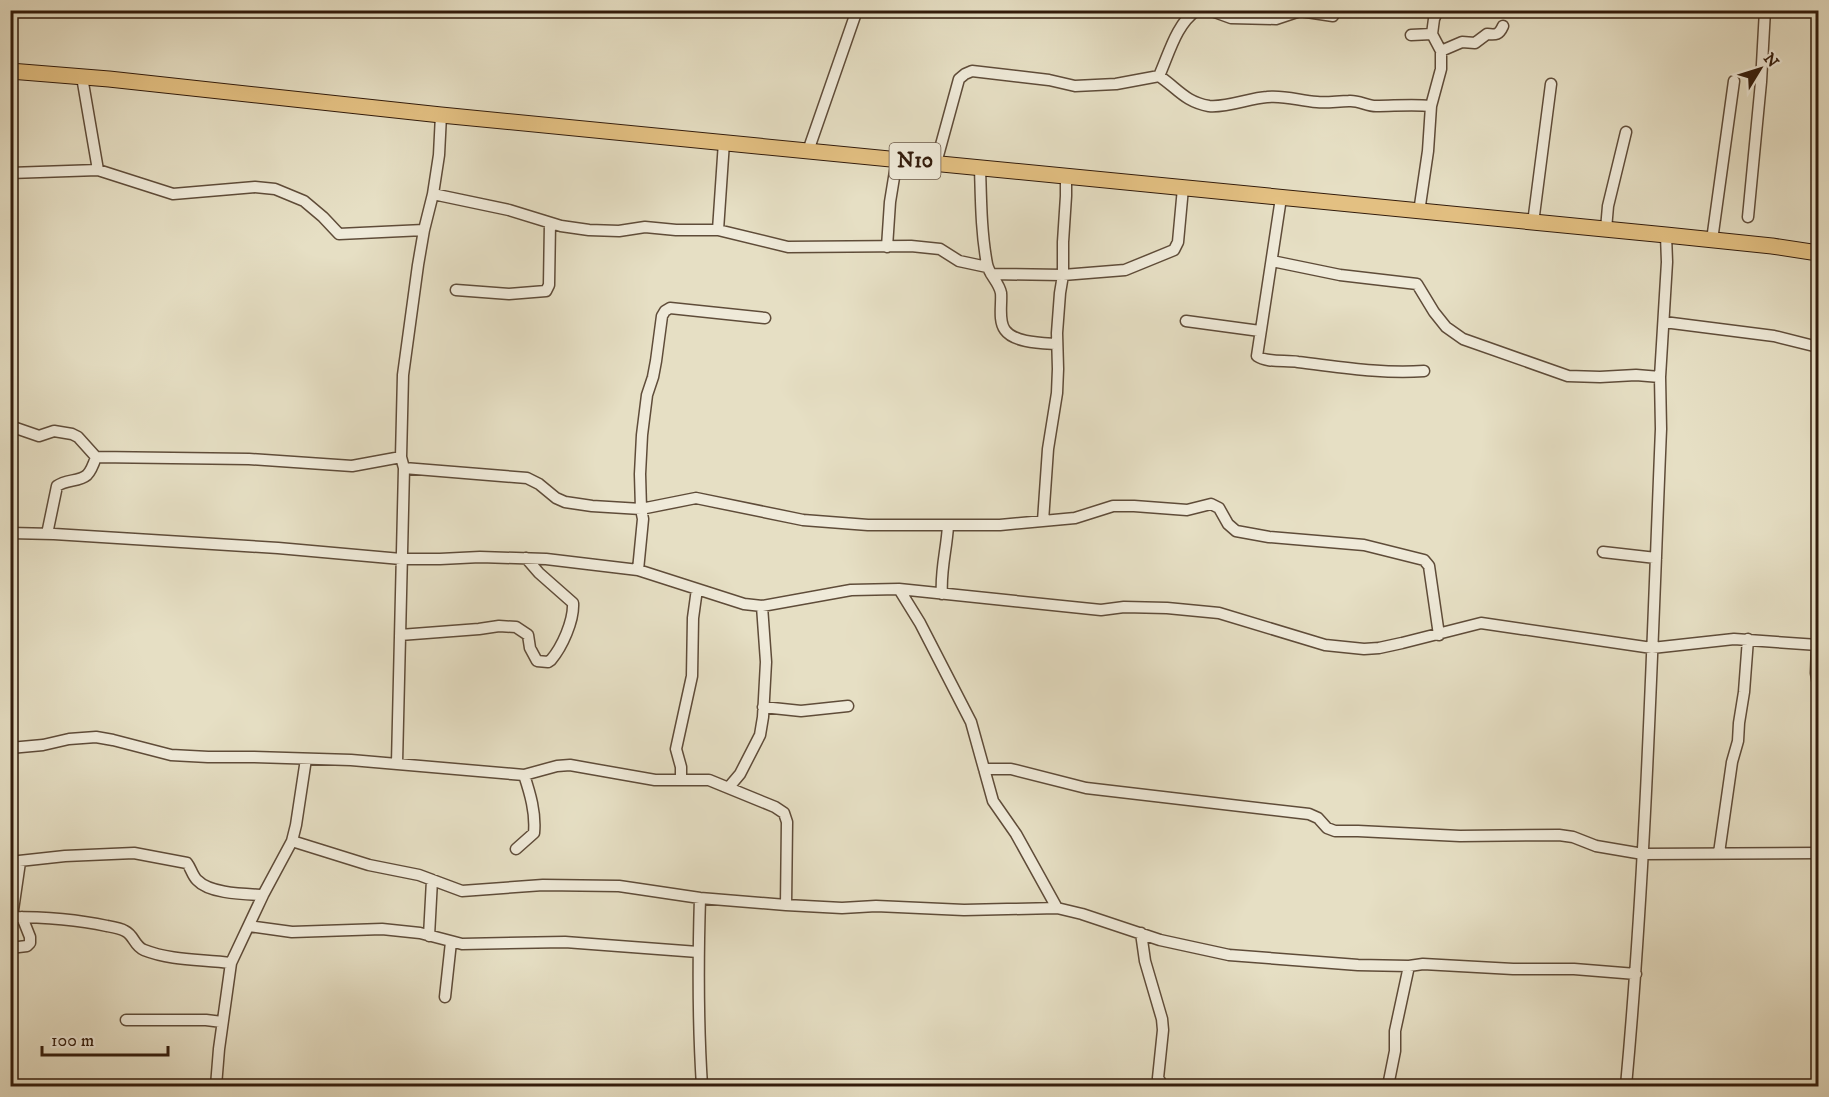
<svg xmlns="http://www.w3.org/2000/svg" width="1829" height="1097" viewBox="0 0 1829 1097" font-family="'IM FELL DW Pica',serif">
  <rect width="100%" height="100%" fill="#e6dfc4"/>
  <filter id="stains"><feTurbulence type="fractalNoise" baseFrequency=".00333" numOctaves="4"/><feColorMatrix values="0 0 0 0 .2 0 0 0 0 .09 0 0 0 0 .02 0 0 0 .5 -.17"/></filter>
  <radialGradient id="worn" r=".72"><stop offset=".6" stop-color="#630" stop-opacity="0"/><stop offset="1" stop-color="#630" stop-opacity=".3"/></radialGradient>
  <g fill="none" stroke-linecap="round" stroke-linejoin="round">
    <defs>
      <path id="minor" d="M 1209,10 L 1231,18 L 1276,19 L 1300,11 L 1333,16
        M 1411,35 L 1432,34
        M 1441,51 L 1462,42 L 1475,43 L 1487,34 C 1496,35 1499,35 1503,26
        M 1159,76 C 1169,54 1176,24 1197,10
        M 82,77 L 98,170
        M 724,142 L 718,230 L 788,247 L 911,246 L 940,249 L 959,261 L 987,267
        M 808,151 L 857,10
        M 936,163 L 959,79 L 965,74 L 972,71 L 1049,80 L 1075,86 L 1116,84 L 1159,76 C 1177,88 1185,102 1209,106 C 1226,108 1250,98 1267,97 C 1285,95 1300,101 1317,102 C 1328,103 1338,101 1349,101 C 1358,100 1367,106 1376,106 C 1394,106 1412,104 1431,106
        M 980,167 C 981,199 981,232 987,264 C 989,275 999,282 1001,293 C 1002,304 998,321 1005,330 C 1014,343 1043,343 1057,344
        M 10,173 L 98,170 L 173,194 L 255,187 L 275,189 L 304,201 L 323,217 L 339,234 L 424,230
        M 433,194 L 509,210 L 561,226 L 589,230 L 619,231 L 645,227 L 676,230 L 718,230
        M 1281,198 L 1257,356 C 1267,363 1285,360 1298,362 C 1341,367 1381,374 1424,371
        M 1419,212 L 1428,151 L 1431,106 L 1441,69 L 1441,51 L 1432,34 L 1434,19 L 1438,10
        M 1748,217 L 1761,82 L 1765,10
        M 1533,223 L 1551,84
        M 1606,229 L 1608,206 L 1626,132
        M 1712,240 L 1734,81
        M 887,247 L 890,202 L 897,159
        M 1272,261 L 1340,275 L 1417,284 L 1434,312 L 1446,327 L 1463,339 L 1568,376 L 1600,377 L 1636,375 L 1660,377
        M 991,274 L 1063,275 L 1125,270 L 1174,250 L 1178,242 L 1183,188
        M 456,290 L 509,294 L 546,291 L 549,285 L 550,223
        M 1186,321 L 1260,331
        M 1664,322 L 1774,336 L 1818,347
        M 10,426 L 39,436 L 54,431 L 72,434 L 78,437 L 96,457 L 249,459 L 352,466 L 401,457
        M 404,468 L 527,478 L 539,484 L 556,498 L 565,502 L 592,506 L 641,509 L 696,498 L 803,520 L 868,525 L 1000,525 L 1075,518 L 1113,506 L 1134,506 L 1187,510 L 1211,504 L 1219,508 L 1228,524 L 1236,531 L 1269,537 L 1364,545 L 1424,560 L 1429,566 L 1439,635
        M 1043,521 L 1048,449 L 1057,393 L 1058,369 L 1057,333 L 1060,293 L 1063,275 L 1063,242 L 1066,196 L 1066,176
        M 10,533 L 54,534 L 278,548 L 401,559 L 440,559 L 480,557 L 546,559 L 638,570 L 744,604 L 762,606 L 851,590 L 899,589 L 1101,610 L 1124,607 L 1167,608 L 1219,613 L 1325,645 L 1364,649 L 1379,648 L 1402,643 L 1481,623 L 1652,648 L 1734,639 L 1818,645
        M 47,534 L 57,486 C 66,479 79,482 87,475 C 91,471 94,463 96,457
        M 1603,552 L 1656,558
        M 638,570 L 643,519 L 641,509 L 640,474 L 642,435 L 647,395 L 653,377 L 656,361 L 662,316 L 665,311 L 670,308 L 765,318
        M 899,589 L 920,623 L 971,722 L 993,801 L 1016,834 L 1057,908
        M 942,594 C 940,571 947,548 948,525
        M 400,635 L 479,629 L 499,626 L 516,627 L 528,635 L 530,648 L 537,661 L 548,662 L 551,660 C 562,647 574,621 573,603 L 539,573 L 526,558
        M 1817,645 L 1816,673 L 1818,685
        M 763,707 L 801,711 L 848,706
        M 10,748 L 43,745 L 69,739 L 96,737 L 113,740 L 171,755 L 208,757 L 254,757 L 351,760 L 524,775 L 557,766 L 570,765 L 655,780 L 709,780 L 775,807 L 784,813 L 787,822 L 786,905 L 842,908 L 876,906 L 964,910 L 1057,908 L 1082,914 L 1160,940 L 1229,955 L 1358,965 L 1409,966 L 1423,964 L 1513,969 L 1574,969 L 1636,974
        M 397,763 L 404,468 L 401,457 L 403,375 L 418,265 L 424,230 L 433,194 L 439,155 L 441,115
        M 984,769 L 1011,769 L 1086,788 L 1309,814 L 1318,818 L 1327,828 L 1335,831 L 1358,831 L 1460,836 L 1559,835 L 1573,837 L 1596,846 L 1643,854 L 1818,853
        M 681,780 L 681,767 L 676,749 L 692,676 L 693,618 L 697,589
        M 729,787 L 740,774 L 760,735 L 763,717 L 766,662 L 762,606
        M 292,841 L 369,865 L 419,875 L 462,891 L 543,885 L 619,886 L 700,898 L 786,905
        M 516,849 L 534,833 C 536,813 530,793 524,775
        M 1719,853 L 1732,762 L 1738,741 L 1739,723 L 1744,692 L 1748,639
        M 10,862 L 65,856 L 134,853 L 187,863 C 191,868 192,875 197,880 C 210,894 245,894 263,895
        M 700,898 C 698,961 698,1024 702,1086
        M 10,917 C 43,917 75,919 107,926 C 113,927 120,928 125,931 C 134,935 134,946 144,950 C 172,961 202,959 231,963
        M 12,917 L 20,862
        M 249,926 L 292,932 L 382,929 L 420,933 L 462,944 L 565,942 L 698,952
        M 1141,933 L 1145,961 L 1162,1019 L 1163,1030 L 1158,1078 L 1163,1086
        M 429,936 L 432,880
        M 10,948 L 27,946 L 30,943 L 30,937 L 22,917
        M 445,997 L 451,942
        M 126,1020 L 206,1020 L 222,1022
        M 216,1086 L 219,1049 L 231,963 L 263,895 L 292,841 L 296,825 L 306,759
        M 1388,1086 L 1395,1051 L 1395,1031 L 1409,966
        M 1626,1086 C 1646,868 1652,648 1661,429 L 1660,377 L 1667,262 L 1666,235"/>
      <path id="primary" d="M 10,71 L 109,79 L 441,115 L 1666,235 L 1772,246 L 1818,253"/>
    </defs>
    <use href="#minor" stroke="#5f4c39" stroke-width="13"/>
    <use href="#primary" stroke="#321b0b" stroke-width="17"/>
    <use href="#minor" stroke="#efead9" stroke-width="10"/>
    <use href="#primary" stroke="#e3c082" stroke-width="15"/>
  </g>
  <g text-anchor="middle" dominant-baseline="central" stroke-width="4.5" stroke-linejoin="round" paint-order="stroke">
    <rect fill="#efead9" stroke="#6b5949" stroke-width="1.5" x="889.5" y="143" width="51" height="36" rx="4.5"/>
    <g font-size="21" font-weight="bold" fill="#321b0b">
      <text x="915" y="161">N10</text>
    </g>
  </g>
  <rect width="1829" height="1097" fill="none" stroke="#e6dfc4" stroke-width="36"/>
  <rect x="12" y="12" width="1805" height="1073" fill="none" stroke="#321b0b" stroke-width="3"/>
  <rect x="18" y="18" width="1793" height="1061" fill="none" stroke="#321b0b" stroke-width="1.5"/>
  <g transform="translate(1760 69) rotate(52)" stroke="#efead9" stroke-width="4.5" paint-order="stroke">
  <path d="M0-4.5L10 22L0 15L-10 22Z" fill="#321b0b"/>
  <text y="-9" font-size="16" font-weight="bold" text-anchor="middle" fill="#321b0b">N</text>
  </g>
  <path d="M42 1046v9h126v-9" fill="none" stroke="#321b0b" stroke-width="3"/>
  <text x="51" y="1046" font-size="18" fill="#321b0b" stroke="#efead9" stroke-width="4.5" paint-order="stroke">100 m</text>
  <rect width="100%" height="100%" filter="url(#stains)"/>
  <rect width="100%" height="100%" fill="url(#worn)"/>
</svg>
